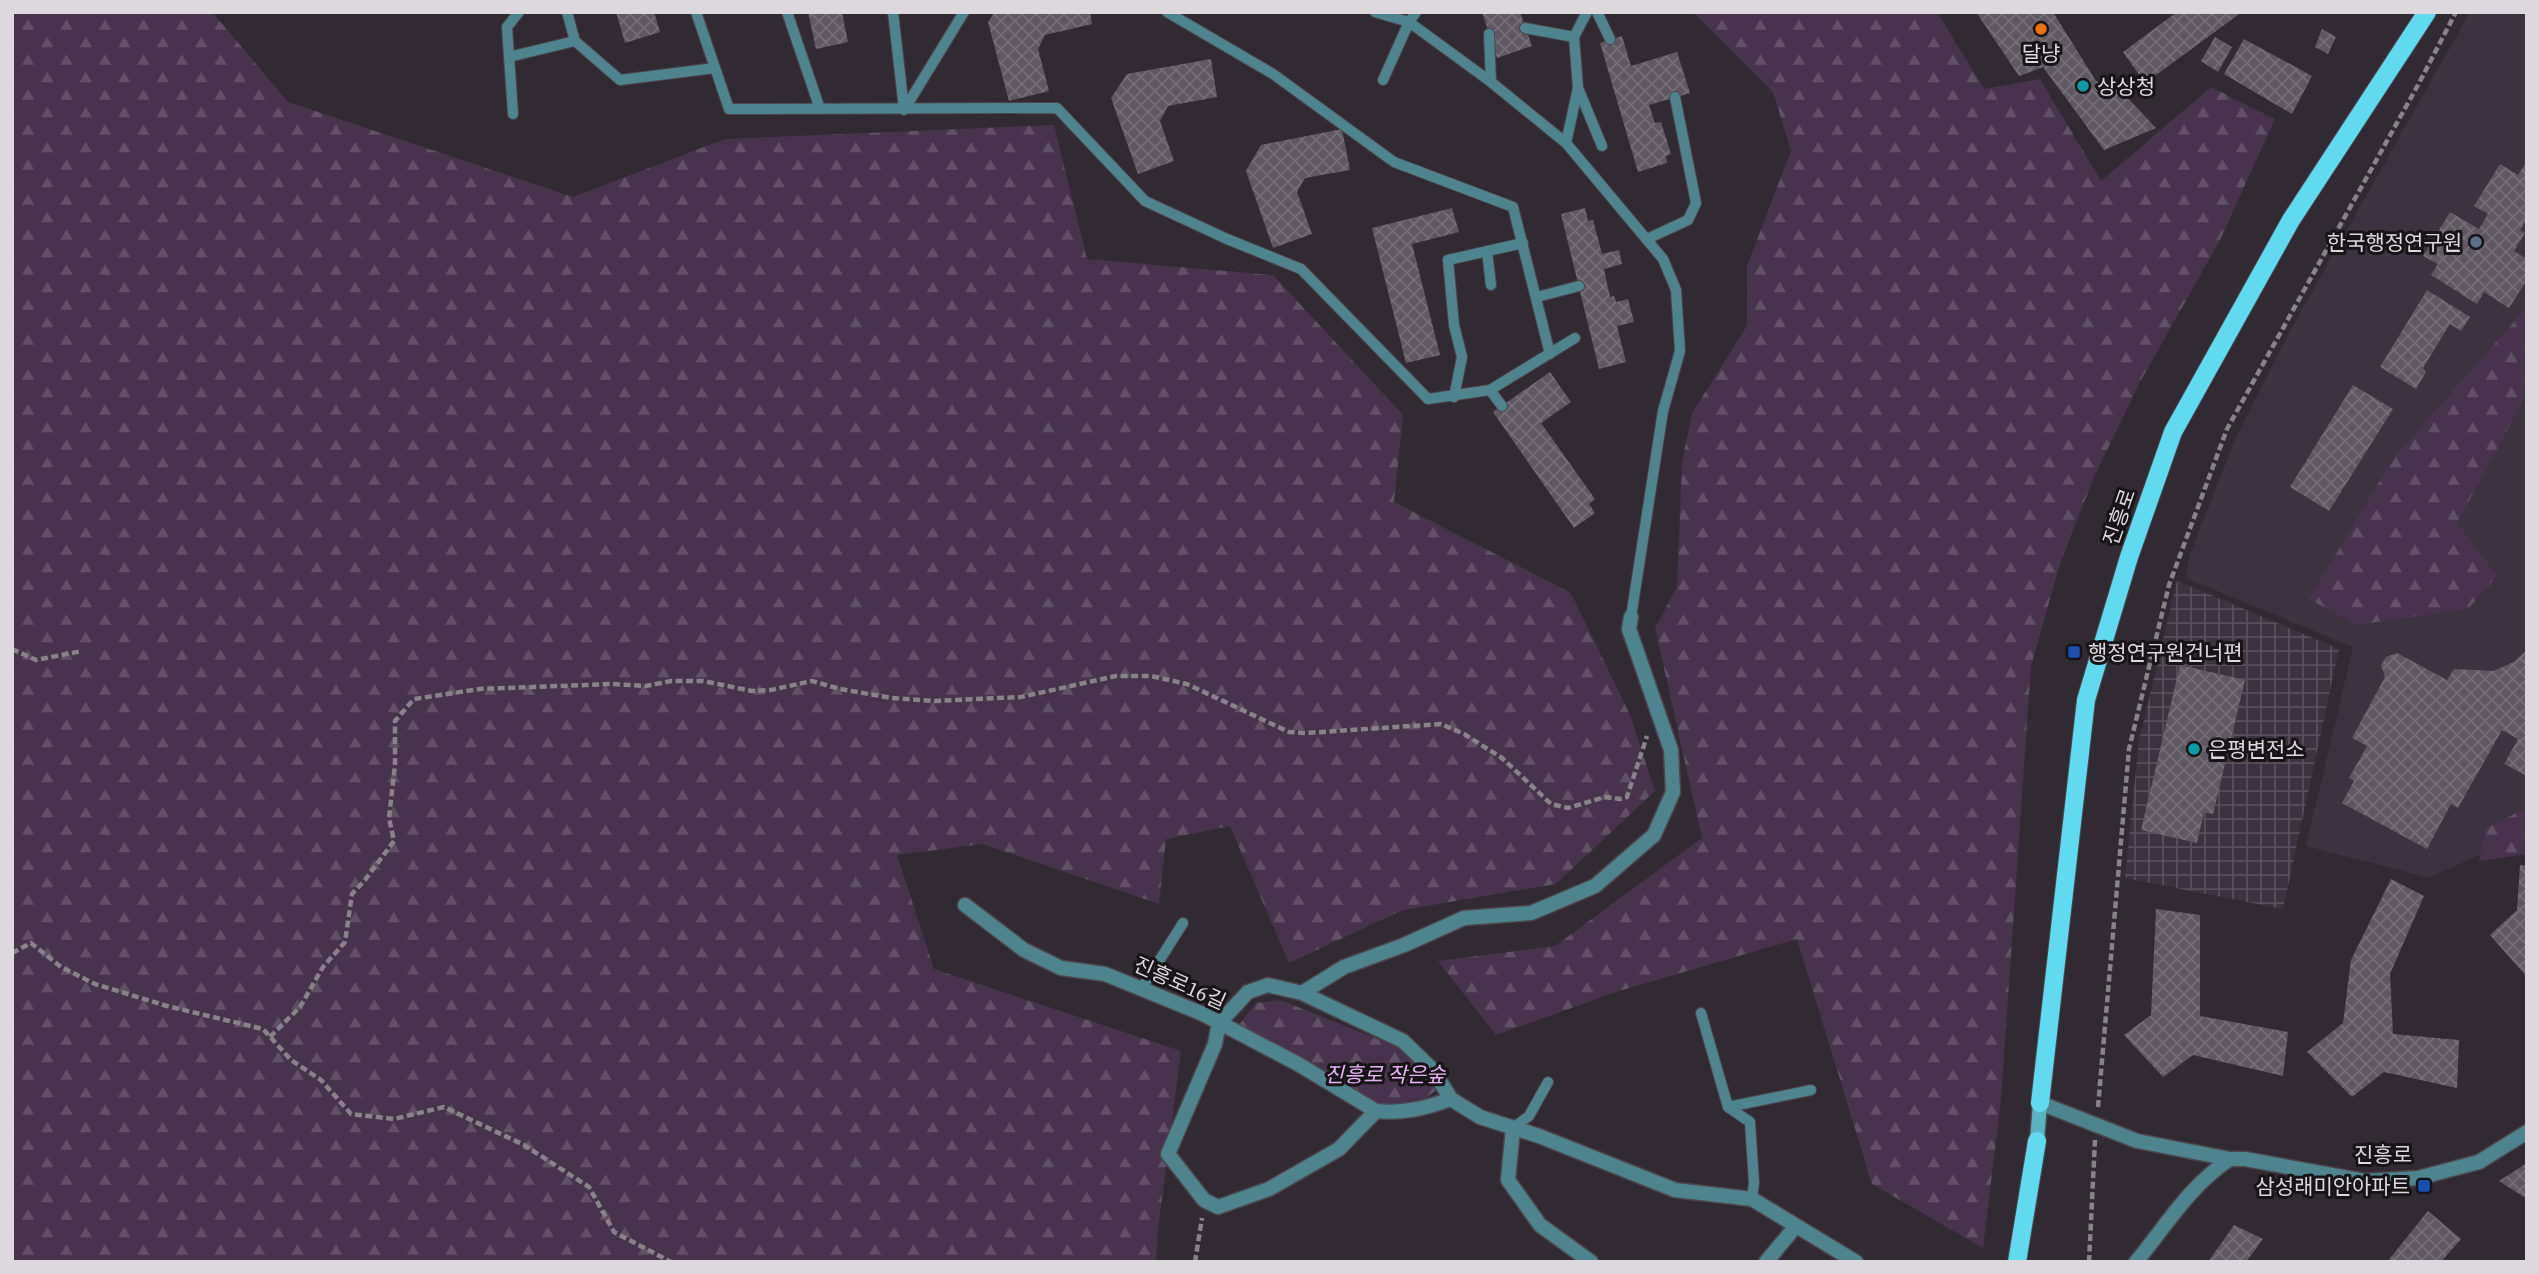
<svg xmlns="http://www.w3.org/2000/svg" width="2539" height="1274" viewBox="0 0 2539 1274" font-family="'Source Serif 4','Noto Sans KR',serif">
  <defs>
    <pattern id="industrial-grid" width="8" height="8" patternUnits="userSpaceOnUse" patternTransform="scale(1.75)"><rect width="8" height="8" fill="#3d3240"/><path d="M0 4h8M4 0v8" fill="none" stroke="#584f5b"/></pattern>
    <pattern id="forest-firs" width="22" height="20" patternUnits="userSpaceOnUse" patternTransform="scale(1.75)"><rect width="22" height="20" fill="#47344c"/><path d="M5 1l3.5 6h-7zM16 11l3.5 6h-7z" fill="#615165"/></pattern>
    <pattern id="building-cross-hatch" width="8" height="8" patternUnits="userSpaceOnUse" patternTransform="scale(1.75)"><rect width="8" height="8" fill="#5f5761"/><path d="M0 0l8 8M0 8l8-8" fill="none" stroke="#756e77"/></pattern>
  </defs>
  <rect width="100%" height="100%" fill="#312a33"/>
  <path fill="#3d3240" d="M 2470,12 L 2527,12 L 2527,833 L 2429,878 L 2306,846 L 2353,647 L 2186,578 L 2190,554 L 2237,435 L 2290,331 Z"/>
  <path fill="url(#industrial-grid)" d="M 2177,581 L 2339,649 L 2283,909 L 2125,878 L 2139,741 Z"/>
  <path fill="url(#forest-firs)" d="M 12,12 L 212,12 L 288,102 L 573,197 L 725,139 L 1054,125 L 1087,259 L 1273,275 L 1403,415 L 1394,502 L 1571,593 L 1630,715 L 1655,791 L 1556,884 L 1403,910 L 1289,963 L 1230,826 L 1166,839 L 1159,904 L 983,844 L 897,855 L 934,969 L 1181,1051 L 1158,1229 L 1156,1262 L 12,1262 Z
    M 1693,12 L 1937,12 L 1984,89 L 2040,79 L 2101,181 L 2211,87 L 2275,119 L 2220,240 L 2140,382 L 2094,477 L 2060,563 L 2031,666 L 2001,1099 L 1983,1248 L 1872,1184 L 1797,939 L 1619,991 L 1496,1035 L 1438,961 L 1555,946 L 1702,838 L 1655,628 L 1677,587 L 1682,462 L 1692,413 L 1747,326 L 1747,266 L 1791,151 L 1773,92 Z
    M 2527,307 L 2527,393 L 2457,523 L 2497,576 L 2468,609 L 2356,625 L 2309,599 L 2393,459 Z
    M 2527,808 L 2527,854 L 2479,861 L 2486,828 Z
    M 1280,1000 L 1410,1052 L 1438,1089 L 1416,1105 L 1377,1104 L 1239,1025 L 1256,1003 Z"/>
  <path fill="url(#building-cross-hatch)" d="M 616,12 L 654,12 L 660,32 L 625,43 Z
    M 808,12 L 842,12 L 848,42 L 816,49 Z
    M 995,12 L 1090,12 L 1092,24 L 1045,35 L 1038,49 L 1049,91 L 1009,101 L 988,22 Z
    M 1482,12 L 1520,12 L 1532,46 L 1497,58 Z
    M 1976,12 L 2053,12 L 2096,81 L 2122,92 L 2156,128 L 2104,150 L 2043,67 L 2019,76 Z
    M 2177,12 L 2242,12 L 2145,83 L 2123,52 Z
    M 2322,29 L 2336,37 L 2328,54 L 2315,47 Z
    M 1622,36 L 1631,66 L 1677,52 L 1690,93 L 1649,105 L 1655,123 L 1661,122 L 1671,154 L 1666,156 L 1667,163 L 1638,172 L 1600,43 Z
    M 2215,37 L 2232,47 L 2218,72 L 2201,61 Z
    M 2244,39 L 2312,76 L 2292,114 L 2224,74 Z
    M 1211,59 L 1217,97 L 1168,106 L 1160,121 L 1174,161 L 1138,174 L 1111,98 L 1127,74 Z
    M 1342,129 L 1350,170 L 1305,178 L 1297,192 L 1312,234 L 1273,248 L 1246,171 L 1261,145 Z
    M 2527,161 L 2527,219 L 2520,230 L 2525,233 L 2514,251 L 2527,259 L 2527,280 L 2509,308 L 2484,292 L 2477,304 L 2431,275 L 2438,264 L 2423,256 L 2450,212 L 2479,229 L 2488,214 L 2474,206 L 2500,164 L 2518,175 Z
    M 1452,208 L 1459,232 L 1412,244 L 1440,355 L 1406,363 L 1372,228 Z
    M 1585,208 L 1588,221 L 1593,220 L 1602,254 L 1619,250 L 1622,264 L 1604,269 L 1610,297 L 1614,296 L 1616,302 L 1628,299 L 1634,322 L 1617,326 L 1626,362 L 1599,369 L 1561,214 Z
    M 2427,290 L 2470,317 L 2461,331 L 2450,324 L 2423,368 L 2426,372 L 2416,389 L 2380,367 Z
    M 1550,372 L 1571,402 L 1541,423 L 1595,499 L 1589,504 L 1595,513 L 1574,528 L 1493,412 Z
    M 2353,385 L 2393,409 L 2329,511 L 2290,487 Z
    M 2527,650 L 2527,776 L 2504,764 L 2518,739 L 2502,730 L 2458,808 L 2451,804 L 2427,849 L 2342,803 L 2354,781 L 2349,778 L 2367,746 L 2352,738 L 2385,677 L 2381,665 L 2386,657 L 2397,653 L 2447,680 L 2454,669 L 2493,671 L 2514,662 Z
    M 2180,665 L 2245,680 L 2213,814 L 2204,812 L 2197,843 L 2141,830 Z
    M 2520,865 L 2527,866 L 2527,977 L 2490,935 L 2517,910 Z
    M 2391,879 L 2424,896 L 2390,974 L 2393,1034 L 2459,1040 L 2457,1088 L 2384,1072 L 2352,1097 L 2307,1052 L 2343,1023 L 2351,960 Z
    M 2156,909 L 2200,915 L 2200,1016 L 2288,1032 L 2283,1076 L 2193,1055 L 2163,1077 L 2124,1035 L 2151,1015 Z
    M 2527,1163 L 2527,1199 L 2499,1181 Z
    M 2428,1211 L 2461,1239 L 2441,1262 L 2387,1262 Z
    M 2234,1225 L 2263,1239 L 2246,1262 L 2208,1262 Z"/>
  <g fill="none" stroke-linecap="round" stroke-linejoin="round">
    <defs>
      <path id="lane" d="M 567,12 L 575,41 L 620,80 L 715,68
        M 696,12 L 729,109 L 1057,108 L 1145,201 L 1227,239 L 1301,269 L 1428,399 L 1490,390 L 1575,338
        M 787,12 L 820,109
        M 893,12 L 904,109
        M 1167,12 L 1273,74 L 1394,162 L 1513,207 L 1550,354
        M 1375,12 L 1409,22 L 1491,82 L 1566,143 L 1663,259 L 1676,290 L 1680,351 L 1663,411 L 1631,617
        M 1597,12 L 1610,39
        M 1525,28 L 1574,37
        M 1489,34 L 1491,82
        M 509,57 L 575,41
        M 1383,80 L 1409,22 L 1416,12
        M 1578,88 L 1602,146
        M 904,110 L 964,12
        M 513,114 L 507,27 L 519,12
        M 1566,143 L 1578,88 L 1574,37 L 1587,12
        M 1647,239 L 1688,220 L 1696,203 L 1675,97
        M 1487,251 L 1491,285
        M 1537,297 L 1579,286
        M 1490,390 L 1502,406
        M 1454,397 L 1462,357 L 1454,325 L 1448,260 L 1523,243
        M 1142,988 L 1183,923
        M 1701,1013 L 1728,1107 L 1750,1122 L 1754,1183 L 1752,1199
        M 1728,1107 L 1811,1090
        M 1513,1128 L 1529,1116 L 1548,1082"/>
      <path id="street" d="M 965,905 L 1024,950 L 1061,968 L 1105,974 L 1203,1014 L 1298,1064 L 1376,1111
        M 1302,993 L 1344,967 L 1404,945 L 1464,918 L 1531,913 L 1595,886 L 1654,835 L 1673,792 L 1671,750 L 1629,629 L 1631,617
        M 1451,1099 C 1426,1108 1403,1114 1376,1111 L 1339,1149 L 1269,1189 L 1218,1207 L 1204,1200 L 1168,1154 L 1215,1044 L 1219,1023 L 1248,992 L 1268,985 L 1302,993 L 1403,1041 L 1433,1070 L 1451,1099 L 1480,1117 L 1539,1136 L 1675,1190 L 1752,1199 L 1856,1262
        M 2040,1103 L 2137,1141 L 2230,1159 L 2245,1159 L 2365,1181 L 2418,1178 L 2479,1162 L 2527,1132
        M 1513,1128 L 1508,1180 L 1540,1225 L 1591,1262
        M 1766,1262 L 1796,1226
        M 2136,1262 C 2166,1226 2189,1186 2230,1159"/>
      <path id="secondary" d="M 2037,1141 L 2040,1103"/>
      <path id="primary" d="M 2040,1103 L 2086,700 L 2129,557 L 2173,432 L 2291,220 L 2427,12
        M 2017,1262 L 2037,1141"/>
    </defs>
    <use href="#lane" stroke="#4c464e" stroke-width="12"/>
    <use href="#street" stroke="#4c464e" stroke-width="17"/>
    <use href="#secondary" stroke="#4c464e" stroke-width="17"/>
    <use href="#primary" stroke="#4c464e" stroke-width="20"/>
    <path stroke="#888289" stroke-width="4.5" stroke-dasharray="7 3.5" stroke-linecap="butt" d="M 12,649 L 36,660 L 82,651
      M 12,953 L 31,943 L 61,967 L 95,984 L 167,1006 L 263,1029 L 291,1060 L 321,1080 L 351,1114 L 394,1119 L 444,1107 L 524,1145 L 589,1187 L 614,1232 L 671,1262
      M 270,1037 L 300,1007 L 323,967 L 345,942 L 352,894 L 365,880 L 394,841 L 389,818 L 395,765 L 395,721 L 414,699 L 480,689 L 612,684 L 646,686 L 671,681 L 703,681 L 752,691 L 771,690 L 812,681 L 840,689 L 892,698 L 935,701 L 1021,697 L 1116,676 L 1151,676 L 1187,684 L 1289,732 L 1306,733 L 1441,724 L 1464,734 L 1502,758 L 1551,804 L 1568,808 L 1605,797 L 1620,799 L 1627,797 L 1647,736
      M 2098,1107 L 2129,749 L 2169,585 L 2227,429 L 2418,85 L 2456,12
      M 1195,1262 L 1202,1218
      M 2089,1262 L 2095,1140"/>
    <use href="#lane" stroke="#4d848d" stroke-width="10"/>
    <use href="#street" stroke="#4d848d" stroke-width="14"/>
    <use href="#secondary" stroke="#58b4c4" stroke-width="14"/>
    <use href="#primary" stroke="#5fdaef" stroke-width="18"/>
  </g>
  <circle fill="#e8710a" stroke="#171418" stroke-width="2.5" cx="2041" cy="29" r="7"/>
  <g fill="#0f9aa8" stroke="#171418" stroke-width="2.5">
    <circle cx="2083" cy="86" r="7"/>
    <circle cx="2194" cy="749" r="7"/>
  </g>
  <circle fill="#5c6f8a" stroke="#171418" stroke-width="2.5" cx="2476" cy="242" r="7"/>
  <g fill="#1a4fb4" stroke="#171418" stroke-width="2.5">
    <rect x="2067" y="645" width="14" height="14" rx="3.5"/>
    <rect x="2417" y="1179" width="14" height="14" rx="3.5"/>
  </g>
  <g text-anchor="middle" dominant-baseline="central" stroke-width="6" stroke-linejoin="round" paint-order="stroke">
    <g font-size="21" fill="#dcd8dd" stroke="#171418" text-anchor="start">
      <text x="2041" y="53" text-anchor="middle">달냥</text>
      <text x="2097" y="86">상상청</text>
      <text x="2462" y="242" text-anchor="end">한국행정연구원</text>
      <text x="2088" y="652">행정연구원건너편</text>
      <text x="2208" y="749">은평변전소</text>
      <text x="2410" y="1186" text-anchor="end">삼성래미안아파트</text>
    </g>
    <g font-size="21" fill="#dcd8dd" stroke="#171418">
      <text transform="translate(2119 517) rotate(-71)">진흥로</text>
      <text transform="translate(1180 983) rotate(24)">진흥로16길</text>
      <text x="2383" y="1154">진흥로</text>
    </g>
    <g font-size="21" font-style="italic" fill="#e5b2f1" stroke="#171418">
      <text x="1385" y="1074">진흥로 작은숲</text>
    </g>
  </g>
  <rect width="2539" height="1274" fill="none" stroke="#dcd8dd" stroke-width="28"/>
</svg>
